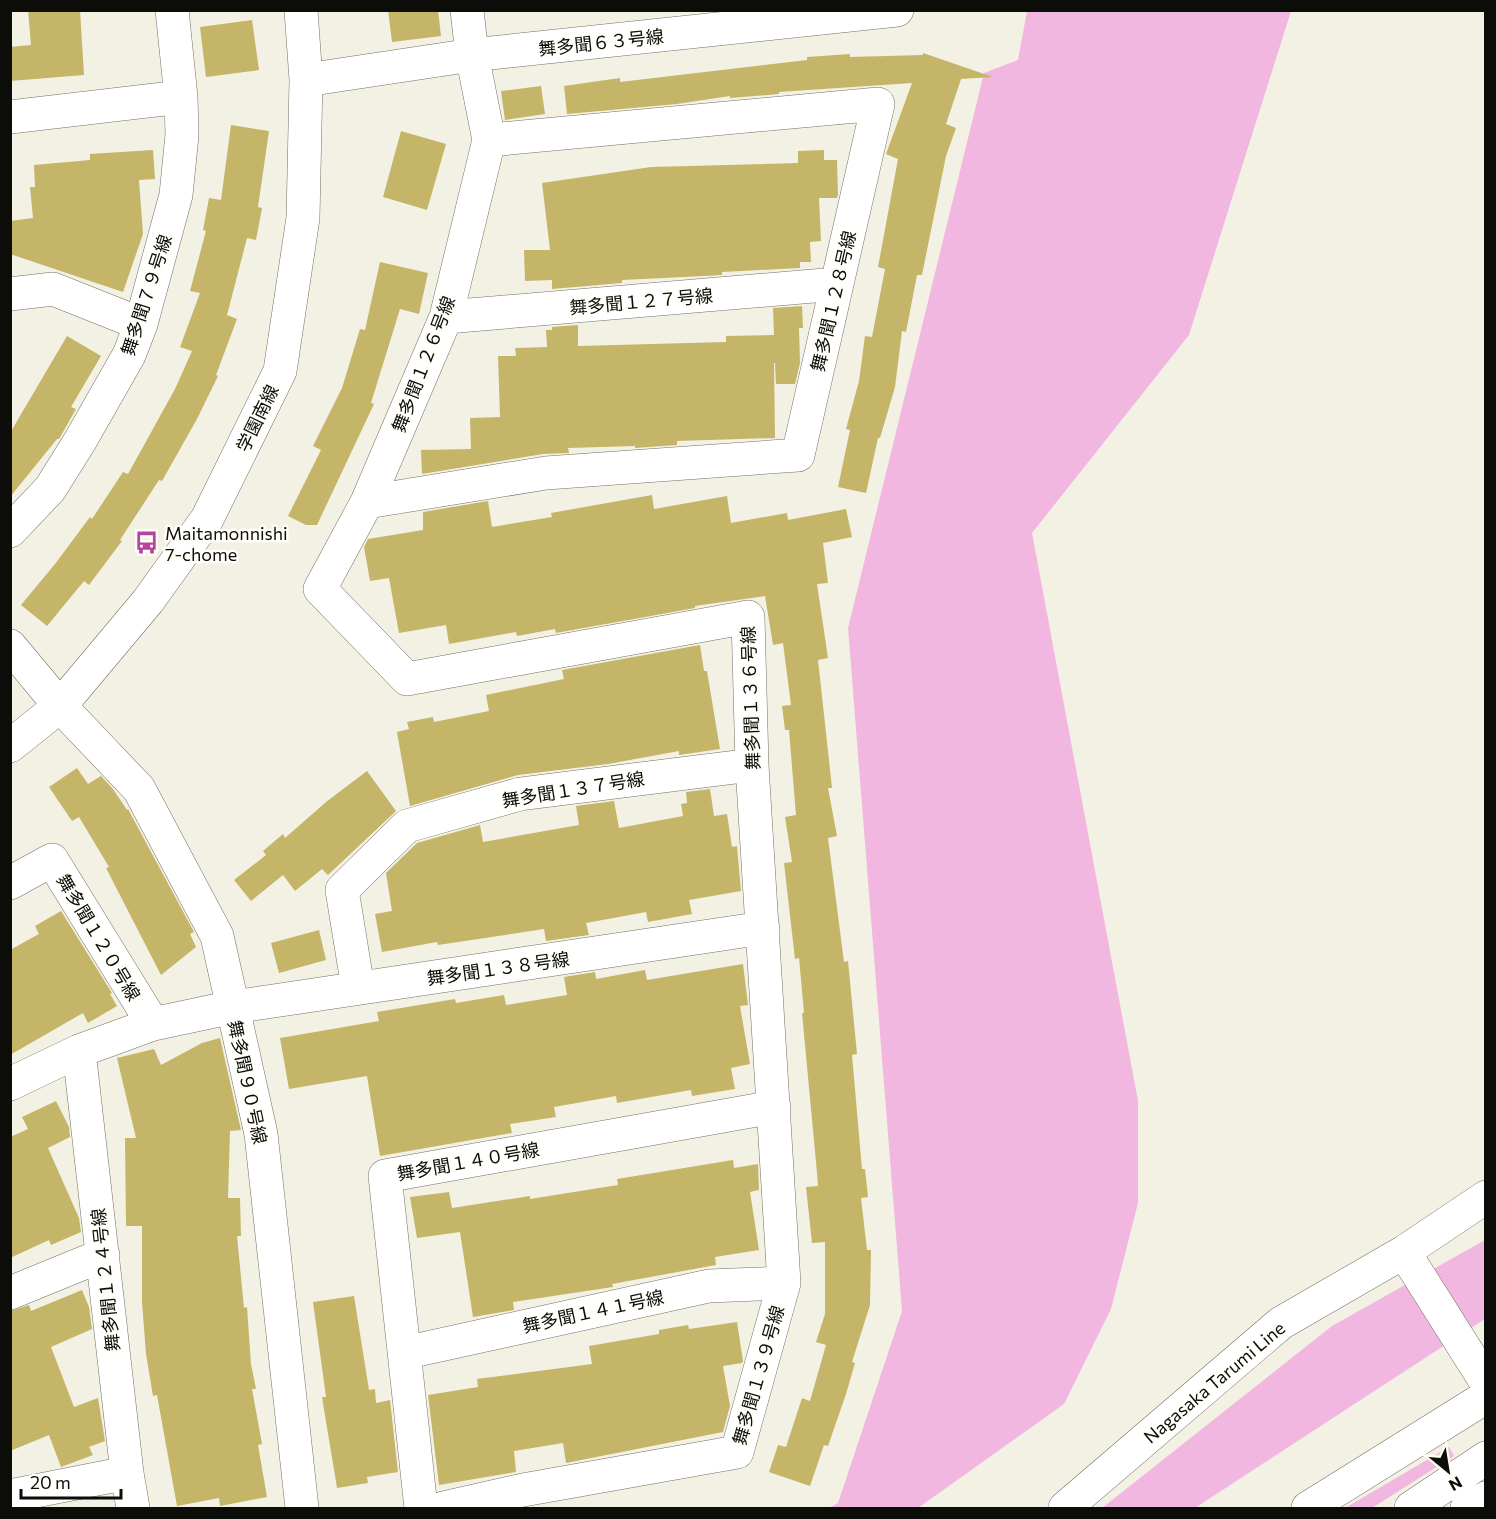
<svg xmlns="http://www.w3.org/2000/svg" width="1496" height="1519" viewBox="0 0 1496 1519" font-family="Commissioner,'Noto Sans JP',sans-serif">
  <rect width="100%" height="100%" fill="#f3f1e4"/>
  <path fill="#f1b7e1" d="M 1027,11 L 1291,11 L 1189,335 L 1032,533 L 1138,1101 L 1138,1203 L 1111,1309 L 1064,1404 L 918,1508 L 829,1508 L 838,1503 L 902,1311 L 848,628 L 984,73 L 1018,60 Z
    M 1485,1240 L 1485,1319 L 1195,1508 L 1102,1508 L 1332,1326 Z
    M 1449,1447 L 1454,1456 L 1372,1508 L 1345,1508 Z"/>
  <path fill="#c5b568" d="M 28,10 L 80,10 L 84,75 L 10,81 L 10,47 L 31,45 Z
    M 388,10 L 438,10 L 441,36 L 392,42 Z
    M 252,20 L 259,70 L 206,77 L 200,27 Z
    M 923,53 L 993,77 L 961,79 L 946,124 L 956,128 L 946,156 L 922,275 L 917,275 L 906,332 L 902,331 L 895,387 L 880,438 L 878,438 L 866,493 L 838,487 L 850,430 L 846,429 L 859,381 L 865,336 L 872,337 L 885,269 L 878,267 L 898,159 L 886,154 L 912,83 L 779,92 L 779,94 L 730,98 L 730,96 L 677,104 L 567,114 L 564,86 L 620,78 L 620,82 L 807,60 L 807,57 L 850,54 L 850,57 L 923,55 Z
    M 541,86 L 545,114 L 505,120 L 501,91 Z
    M 231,125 L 269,131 L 258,207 L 262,208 L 256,240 L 247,238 L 227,315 L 237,319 L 216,375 L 218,376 L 197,419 L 162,481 L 159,480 L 120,540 L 122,541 L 89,585 L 84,581 L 47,626 L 21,605 L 55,564 L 90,517 L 92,519 L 123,472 L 128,474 L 175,389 L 192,351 L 180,347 L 200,293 L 190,291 L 206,231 L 203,230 L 209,198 L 221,200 Z
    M 401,131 L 446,144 L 427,210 L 383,197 Z
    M 153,150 L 155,179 L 139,180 L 143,234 L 123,292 L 10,254 L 10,221 L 33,218 L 30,187 L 35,187 L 34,165 L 90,160 L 90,154 Z
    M 824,150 L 824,160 L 837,160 L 838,195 L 837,198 L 819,198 L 821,241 L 810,242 L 811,262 L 800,262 L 800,268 L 722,272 L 722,275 L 704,276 L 622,280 L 622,283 L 552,289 L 552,280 L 525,281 L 524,250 L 550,250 L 542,183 L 651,167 L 798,163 L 798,151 Z
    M 380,262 L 428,273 L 419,314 L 400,309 L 371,403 L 374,404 L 317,525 L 306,525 L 288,516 L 321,450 L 313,446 L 342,388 L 360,329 L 365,330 Z
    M 802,306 L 803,328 L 799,328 L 800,363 L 795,384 L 776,384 L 775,363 L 774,363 L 775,438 L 677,441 L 677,445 L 635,448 L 635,446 L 568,448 L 569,453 L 543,454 L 422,474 L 421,450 L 471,449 L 470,418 L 500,417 L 498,356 L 516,356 L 515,348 L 547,347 L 546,330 L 552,330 L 552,327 L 578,325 L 578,346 L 726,342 L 726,336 L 774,335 L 773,308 Z
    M 67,336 L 101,356 L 71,407 L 76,409 L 59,439 L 57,439 L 10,497 L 10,433 Z
    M 652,495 L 654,509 L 727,496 L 731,523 L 787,513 L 788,520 L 846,509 L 852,537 L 823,543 L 828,583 L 817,584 L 828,658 L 818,660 L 832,788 L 828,788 L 837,836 L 828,838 L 844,962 L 848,961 L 857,1054 L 852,1055 L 862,1169 L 865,1169 L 868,1197 L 861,1198 L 867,1250 L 871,1250 L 870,1305 L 852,1362 L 855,1363 L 846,1394 L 828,1446 L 824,1445 L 810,1486 L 769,1472 L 778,1445 L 786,1447 L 802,1398 L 810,1401 L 826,1345 L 816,1342 L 825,1314 L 825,1242 L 812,1243 L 806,1187 L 818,1186 L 817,1173 L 802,1013 L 804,1013 L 799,958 L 795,959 L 784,863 L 792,862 L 785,817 L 796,815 L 789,730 L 785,730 L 782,706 L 791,705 L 783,643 L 773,645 L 765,596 L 695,606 L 695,608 L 556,633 L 555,629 L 517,636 L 516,632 L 449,644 L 446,625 L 399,633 L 389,578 L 370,581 L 364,547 L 368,539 L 423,530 L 423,512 L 488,501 L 492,527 L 552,517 L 551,513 Z
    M 700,645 L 704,671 L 707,671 L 720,749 L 679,755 L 679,751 L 608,764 L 518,775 L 410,806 L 397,732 L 409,729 L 407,722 L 433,717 L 434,722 L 489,711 L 486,695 L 564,679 L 562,670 Z
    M 77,768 L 88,784 L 101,776 L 113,789 L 127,810 L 128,809 L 194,932 L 190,934 L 196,947 L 161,975 L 106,868 L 109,867 L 79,817 L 72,821 L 49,787 Z
    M 367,771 L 396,811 L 328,875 L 322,869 L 295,891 L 283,875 L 251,901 L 234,880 L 266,855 L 263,851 L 283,834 L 285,838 L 326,802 Z
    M 710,789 L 714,816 L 727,814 L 732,847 L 737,846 L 741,891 L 689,900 L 692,914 L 648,922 L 646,912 L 586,923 L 589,935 L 546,941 L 544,929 L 438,945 L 437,942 L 382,952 L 375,914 L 392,911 L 386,873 L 417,843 L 480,825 L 483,842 L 579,825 L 576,806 L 614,801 L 619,828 L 683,816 L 681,804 L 687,803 L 686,792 Z
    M 61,911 L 112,993 L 110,994 L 117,1006 L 88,1023 L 83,1013 L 10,1055 L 10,950 L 39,934 L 35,926 Z
    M 319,930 L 326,960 L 279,973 L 271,943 Z
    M 743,964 L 748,1005 L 740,1006 L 750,1064 L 731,1068 L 735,1089 L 692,1096 L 691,1090 L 617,1103 L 616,1096 L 554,1107 L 556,1117 L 510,1124 L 512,1133 L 380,1156 L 367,1076 L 289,1089 L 280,1038 L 379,1021 L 377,1012 L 455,999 L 456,1003 L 504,995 L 506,1005 L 567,995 L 564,977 L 595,972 L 596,979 L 645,970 L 647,980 Z
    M 220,1038 L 241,1130 L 230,1131 L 228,1198 L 240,1198 L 241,1236 L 237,1236 L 244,1308 L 247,1307 L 251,1364 L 256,1389 L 252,1389 L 262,1444 L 258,1445 L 267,1497 L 220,1506 L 219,1498 L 177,1506 L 157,1395 L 153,1396 L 146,1354 L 142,1302 L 142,1226 L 126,1226 L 125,1138 L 136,1138 L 117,1058 L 154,1049 L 161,1065 L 202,1043 Z
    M 56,1101 L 69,1127 L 70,1137 L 48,1148 L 79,1218 L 81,1232 L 51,1245 L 49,1240 L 10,1258 L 10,1137 L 28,1129 L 22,1117 Z
    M 733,1160 L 734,1168 L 758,1164 L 759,1190 L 750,1192 L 759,1250 L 715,1257 L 716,1265 L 612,1284 L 613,1287 L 513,1302 L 514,1310 L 473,1317 L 460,1232 L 417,1238 L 410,1197 L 449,1192 L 452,1208 L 530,1196 L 530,1199 L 618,1185 L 617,1179 Z
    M 82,1290 L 89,1307 L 92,1329 L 51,1347 L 74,1407 L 98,1398 L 105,1441 L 89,1447 L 93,1455 L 61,1467 L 49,1435 L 10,1451 L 10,1311 L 29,1305 L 31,1311 Z
    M 354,1296 L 369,1390 L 375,1389 L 376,1403 L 390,1400 L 398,1472 L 367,1477 L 368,1483 L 337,1488 L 322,1397 L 326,1397 L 313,1302 Z
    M 737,1322 L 743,1361 L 742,1363 L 723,1366 L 730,1406 L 723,1432 L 566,1463 L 563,1443 L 514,1451 L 516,1472 L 439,1485 L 428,1395 L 478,1387 L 477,1379 L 592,1364 L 589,1346 L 659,1334 L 659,1330 L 688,1325 L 689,1329 Z"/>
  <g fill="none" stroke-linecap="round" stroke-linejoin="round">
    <defs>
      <path id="minor" d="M 306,80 L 472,55 L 897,10
        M 10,117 L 181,97
        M 10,294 L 53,289 L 141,324
        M 446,317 L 837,284
        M 367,502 L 546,473 L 798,455 L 878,104 L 489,140
        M 10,531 L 50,489 L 80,441 L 129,355 L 141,324 L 176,195 L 182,135 L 181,97 L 172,10
        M 10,646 L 60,706 L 139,789 L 217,936 L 261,1134 L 302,1508
        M 10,746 L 60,706 L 148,601 L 207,519 L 280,371 L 303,218 L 306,80 L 301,10
        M 10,883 L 52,860 L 153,1024
        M 358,988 L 342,890 L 407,826 L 520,794 L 752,765
        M 79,1051 L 127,1473 L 133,1508
        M 10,1084 L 79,1051 L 153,1024 L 233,1007 L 763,928
        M 10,1293 L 103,1255
        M 404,1353 L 709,1286 L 784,1283
        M 10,1496 L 127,1473
        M 421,1508 L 385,1176 L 774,1107
        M 443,1508 L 523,1490 L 737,1452 L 784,1283 L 752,765 L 748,617 L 407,679 L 320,589 L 367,502 L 446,317 L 489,140 L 472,55 L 467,10"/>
      <path id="major" d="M 1404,1252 L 1486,1382
        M 1065,1508 L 1281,1323 L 1404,1252 L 1486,1197"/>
      <path id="highway" d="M 1308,1508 L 1486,1397
        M 1411,1508 L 1486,1458
        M 1467,1508 L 1486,1498"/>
    </defs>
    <use href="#minor" stroke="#737065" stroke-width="34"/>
    <use href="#major" stroke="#737065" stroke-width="34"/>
    <use href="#highway" stroke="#737065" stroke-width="34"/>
    <use href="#minor" stroke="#fff" stroke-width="33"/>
    <use href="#major" stroke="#fff" stroke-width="33"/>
    <use href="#highway" stroke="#fff" stroke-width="33"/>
  </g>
  <defs>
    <symbol id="bus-bare" viewBox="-9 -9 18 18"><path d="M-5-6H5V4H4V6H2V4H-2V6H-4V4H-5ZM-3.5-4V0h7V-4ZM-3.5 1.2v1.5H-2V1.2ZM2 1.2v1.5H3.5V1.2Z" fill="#b6449e" stroke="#fffef9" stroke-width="2.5" paint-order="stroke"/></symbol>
  </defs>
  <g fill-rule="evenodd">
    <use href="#bus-bare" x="130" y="526" width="33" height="33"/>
  </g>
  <g text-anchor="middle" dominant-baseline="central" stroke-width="5" stroke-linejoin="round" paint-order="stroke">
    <g font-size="18" fill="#0c0c08" stroke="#fffef9">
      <text transform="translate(601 42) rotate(-6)">舞多聞６３号線</text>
      <text transform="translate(146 295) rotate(-72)">舞多聞７９号線</text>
      <text transform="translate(641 301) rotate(-5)">舞多聞１２７号線</text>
      <text transform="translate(833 301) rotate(-77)">舞多聞１２８号線</text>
      <text transform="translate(423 364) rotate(-69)">舞多聞１２６号線</text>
      <text transform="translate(257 418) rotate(-64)">学園南線</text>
      <text transform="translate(750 698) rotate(-92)">舞多聞１３６号線</text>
      <text transform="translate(573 789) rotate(-9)">舞多聞１３７号線</text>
      <text transform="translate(99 937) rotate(59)">舞多聞１２０号線</text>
      <text transform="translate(498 968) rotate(-8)">舞多聞１３８号線</text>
      <text transform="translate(248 1082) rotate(78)">舞多聞９０号線</text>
      <text transform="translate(468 1161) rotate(-10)">舞多聞１４０号線</text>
      <text transform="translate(105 1280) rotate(-96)">舞多聞１２４号線</text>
      <text transform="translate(593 1311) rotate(-12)">舞多聞１４１号線</text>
      <text transform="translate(758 1375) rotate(-74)">舞多聞１３９号線</text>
      <text transform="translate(1214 1382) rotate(-40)">Nagasaka Tarumi Line</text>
    </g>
    <g font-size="18" fill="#0c0c08" stroke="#fffef9" text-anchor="start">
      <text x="165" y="533">Maitamonnishi<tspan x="165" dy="21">7-chome</tspan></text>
    </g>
  </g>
  <rect width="1496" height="1519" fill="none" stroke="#0c0c08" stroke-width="24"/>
  <g transform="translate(1448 1471) rotate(150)" stroke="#fffef9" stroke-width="4.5" paint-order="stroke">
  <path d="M0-4.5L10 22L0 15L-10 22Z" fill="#0c0c08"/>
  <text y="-9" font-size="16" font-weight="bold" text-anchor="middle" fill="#0c0c08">N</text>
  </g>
  <path d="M21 1489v9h100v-9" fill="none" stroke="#0c0c08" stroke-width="3"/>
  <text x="30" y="1489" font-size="18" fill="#0c0c08" stroke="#fffef9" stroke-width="4.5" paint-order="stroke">20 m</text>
</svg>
